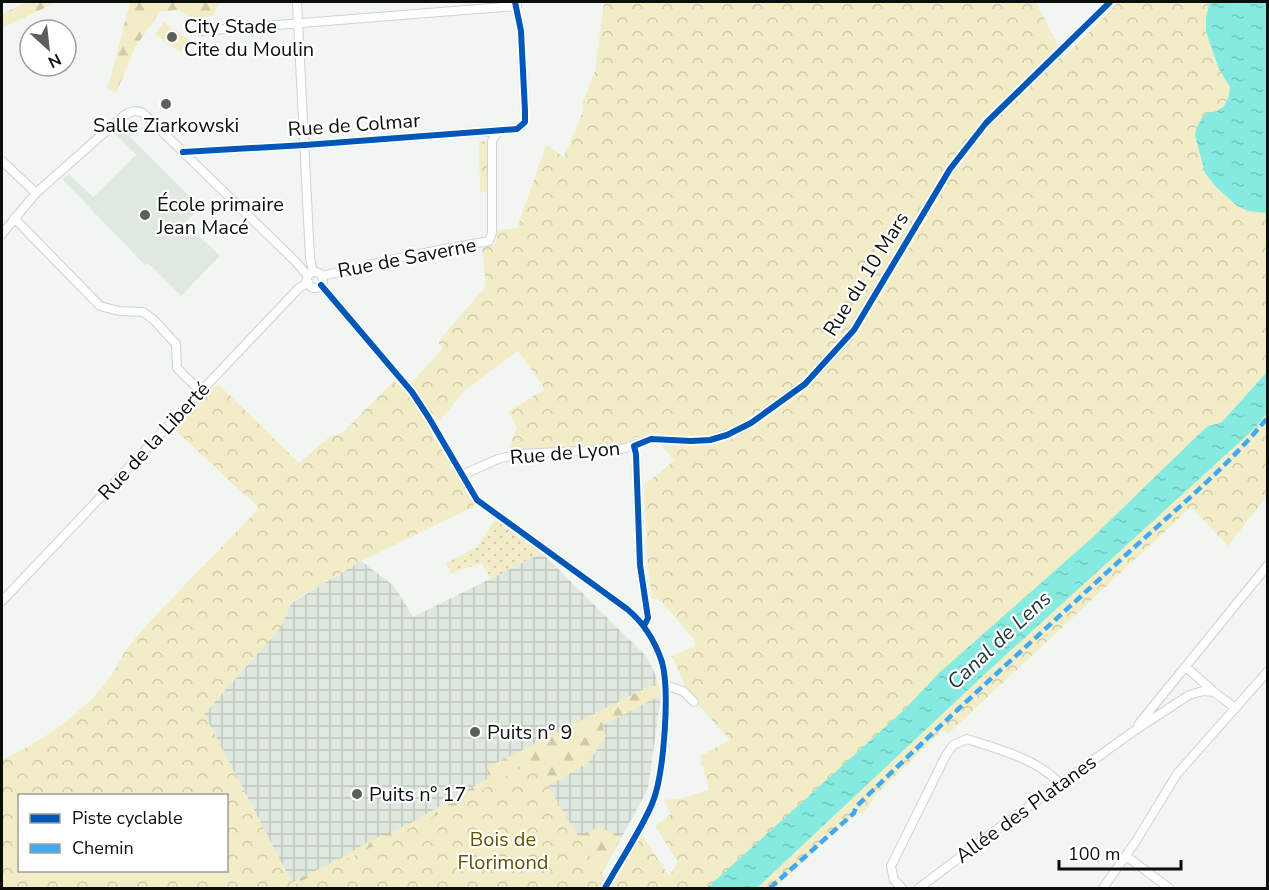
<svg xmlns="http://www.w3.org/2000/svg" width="1269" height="890" viewBox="0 0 1269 890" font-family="'Nunito Sans',sans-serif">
  <defs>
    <pattern id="industrial-grid" width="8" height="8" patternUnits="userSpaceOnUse" patternTransform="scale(1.5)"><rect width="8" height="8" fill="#e0e9df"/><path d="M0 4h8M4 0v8" fill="none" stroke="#bfc7be"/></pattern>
    <pattern id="grass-dots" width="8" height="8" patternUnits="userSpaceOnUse" patternTransform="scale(1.5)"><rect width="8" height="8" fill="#f3edc7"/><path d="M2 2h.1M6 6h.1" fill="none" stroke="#cfcaaa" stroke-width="1.8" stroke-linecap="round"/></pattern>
    <pattern id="forest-firs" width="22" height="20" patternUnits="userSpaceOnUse" patternTransform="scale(1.5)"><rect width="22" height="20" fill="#f3edc7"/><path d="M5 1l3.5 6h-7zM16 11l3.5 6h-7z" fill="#cfcaaa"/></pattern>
    <pattern id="park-crowns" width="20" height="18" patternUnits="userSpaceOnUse" patternTransform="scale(1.5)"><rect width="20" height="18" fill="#f3edc7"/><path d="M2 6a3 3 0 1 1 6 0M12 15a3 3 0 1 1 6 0" fill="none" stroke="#cfcaaa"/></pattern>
    <pattern id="water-ripples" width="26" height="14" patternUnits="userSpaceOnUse" patternTransform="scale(1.5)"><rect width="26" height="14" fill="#85eae0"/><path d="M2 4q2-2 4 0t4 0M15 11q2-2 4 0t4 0" fill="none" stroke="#72c8bf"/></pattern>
  </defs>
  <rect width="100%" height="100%" fill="#f2f6f2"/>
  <path fill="#e0e9df" d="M 121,128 L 200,207 L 185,223 L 220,256 L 181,296 L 148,263 L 145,265 L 62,179 L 69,174 L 93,197 L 136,155 L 115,133 Z"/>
  <path fill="url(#industrial-grid)" d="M 542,553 L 647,657 L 655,674 L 661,695 L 648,789 L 601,875 L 293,885 L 204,714 L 281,627 L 291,603 L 361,561 L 394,586 L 413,617 Z"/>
  <path fill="url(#grass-dots)" d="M 495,520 L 542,553 L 490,579 L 482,563 L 451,573 L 446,563 L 477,547 Z"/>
  <path fill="url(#forest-firs)" d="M 26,2 L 57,2 L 2,28 L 2,14 Z
    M 130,2 L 220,2 L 213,16 L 190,18 L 178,10 L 160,12 L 136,46 L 116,93 L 106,87 L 109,83 Z
    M 658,682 L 661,695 L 602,726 L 606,736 L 588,763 L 548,786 L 578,836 L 599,827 L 621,837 L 601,875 L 336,878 L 280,888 L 345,856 L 367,842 L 407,825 L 490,777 L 486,768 Z"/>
  <path fill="url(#park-crowns)" fill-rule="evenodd" d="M 604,2 L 1036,2 L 1064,57 L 1119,2 L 1267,2 L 1267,496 L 1228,546 L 1191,507 L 948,734 L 942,730 L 878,793 L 862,814 L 857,811 L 854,814 L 775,888 L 2,888 L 2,760 C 42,741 83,714 110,677 C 118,666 123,652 132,642 C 172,596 217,553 259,508 L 174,429 L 218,384 L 299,463 L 329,437 L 342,433 L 394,381 L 404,391 L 443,348 L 438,342 L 486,286 L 482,248 L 494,245 L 497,240 L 497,230 L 517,228 L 546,145 L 564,157 L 582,114 L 583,101 L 595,71 ZM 518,351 L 545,389 L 508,412 L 517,427 L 508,451 L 621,445 L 636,437 L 653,434 L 674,461 L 644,485 L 647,558 L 652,599 L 657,599 L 662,602 L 694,640 L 695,646 L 672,656 L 688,693 L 730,740 L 700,756 L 709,790 L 682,798 L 664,800 L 671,814 L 655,826 L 678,862 L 669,876 L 642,835 L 638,836 L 615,882 L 601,875 L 533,761 L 444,812 L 293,885 L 204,714 L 281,627 L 291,602 L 361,561 L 475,506 L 427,423 L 436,416 L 440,421 L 465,390 ZM 20,796 L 226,796 L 226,870 L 20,870 Z
    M 479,141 L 488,141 L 489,192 L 480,192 Z"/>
  <path fill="#f3edc7" d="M 164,22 L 189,40 L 180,52 L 155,34 Z"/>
  <path fill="url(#water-ripples)" d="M 1210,2 L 1267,2 L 1267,213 L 1249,211 L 1237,206 L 1215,186 L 1205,173 L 1195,135 L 1197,127 L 1202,118 L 1207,113 L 1217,111 L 1224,106 L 1229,96 L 1230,87 L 1219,69 L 1206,32 L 1206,17 Z
    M 1267,372 L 1267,413 L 1254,429 L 986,673 L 757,888 L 707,888 L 904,710 L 939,673 L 1092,538 L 1197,436 L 1208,426 L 1221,423 Z"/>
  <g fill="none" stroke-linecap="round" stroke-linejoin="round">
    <defs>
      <path id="minor" d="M 297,2 L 310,258 L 313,272
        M 201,31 L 517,6
        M 183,152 L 305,145 L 517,129 L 525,122 L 525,111 L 521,31 L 515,2
        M 2,161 L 36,193
        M 14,218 L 100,306 L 119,311 L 143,312 L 153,319 L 176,344 L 177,368 L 201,392
        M 2,234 L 36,193 L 123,116 C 130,112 135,109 143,113 L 296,262 L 308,276
        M307 280a8 8 0 1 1 16 0a8 8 0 1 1-16 0Z
        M 322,276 L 408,256 L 489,241 L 492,233 L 492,141 L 498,132
        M 321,285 L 412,392 L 429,418 L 477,500 L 627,609 C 644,623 655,641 662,662 C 670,691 664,776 652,804 C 640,832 620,861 605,888
        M 634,446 L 636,454 L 640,565 L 648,618 L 644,626
        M 462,475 L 498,459 L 519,454 L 622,449 L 651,439 L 691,441 L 710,440 L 741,429 L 751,423 L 805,384 L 849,337 L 950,169 L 986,123 L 1110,2
        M 2,601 L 298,289 L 308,282
        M 1186,667 L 1214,692 L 1234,707
        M 665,685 L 683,691 L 694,702
        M 1138,725 L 1268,565
        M 1126,856 L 1169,888
        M 902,888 L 894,880 L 891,866 L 945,757 L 953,745 L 967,739 C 998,749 1038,759 1060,784
        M 919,888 L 996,830 L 1134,731 L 1189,695 L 1203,691 L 1214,692
        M 1103,888 L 1136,841 L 1177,774 L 1268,671"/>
    </defs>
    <use href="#minor" stroke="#cfd2cf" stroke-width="10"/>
    <use href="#minor" stroke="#fdfefd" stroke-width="8"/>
    <path stroke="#3fa9f5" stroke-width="4.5" stroke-dasharray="9 4.5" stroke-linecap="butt" d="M 770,888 L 854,813 L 856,807 C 944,720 1037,637 1128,553 C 1176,509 1227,468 1268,417"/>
    <defs>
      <path id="cycleway" d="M 183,152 L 305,145 L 517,129 L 525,122 L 525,111 L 521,31 L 515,2
        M 321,285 L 412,392 L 429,418 L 477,500 L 627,609 C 644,623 655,641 662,662 C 670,691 664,776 652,804 C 640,832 620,861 605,888
        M 644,626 L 648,618 L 640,565 L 636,454 L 634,446 L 651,439 L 691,441 L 710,440 L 727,435 L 751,423 L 805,384 L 854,330 L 950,169 L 986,123 L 1110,2"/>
    </defs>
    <use href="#cycleway" stroke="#fff" stroke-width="10"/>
    <use href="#cycleway" stroke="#0057b8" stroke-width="6"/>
  </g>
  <g fill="#5c5f5c" stroke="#fff" stroke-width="2">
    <circle cx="172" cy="37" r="6"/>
    <circle cx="166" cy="104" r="6"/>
    <circle cx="145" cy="215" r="6"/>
    <circle cx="475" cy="732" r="6"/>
    <circle cx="357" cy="794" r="6"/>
  </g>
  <g text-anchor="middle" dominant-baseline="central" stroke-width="4.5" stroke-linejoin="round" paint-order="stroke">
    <g font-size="20" fill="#0b0e0b" stroke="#fff" text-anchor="start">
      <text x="184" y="26">City Stade<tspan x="184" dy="23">Cite du Moulin</tspan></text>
      <text x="166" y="125" text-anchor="middle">Salle Ziarkowski</text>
      <text x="157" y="204">École primaire<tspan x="157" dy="23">Jean Macé</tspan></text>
      <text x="487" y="732">Puits n° 9</text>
      <text x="369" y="794">Puits n° 17</text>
    </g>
    <g font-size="20" fill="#0b0e0b" stroke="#fff">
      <text transform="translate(354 125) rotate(-4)">Rue de Colmar</text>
      <text transform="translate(407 258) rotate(-11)">Rue de Saverne</text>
      <text transform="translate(866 274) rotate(-58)">Rue du 10 Mars</text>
      <text transform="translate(154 441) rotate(-47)">Rue de la Liberté</text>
      <text transform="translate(565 453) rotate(-5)">Rue de Lyon</text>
      <text transform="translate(1026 809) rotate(-36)">Allée des Platanes</text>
    </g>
    <g font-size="20" fill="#605200" stroke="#fff">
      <text x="503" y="839">Bois de<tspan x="503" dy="23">Florimond</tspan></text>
    </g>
    <g font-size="21" font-style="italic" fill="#203835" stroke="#fff">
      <text transform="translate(999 640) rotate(-43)">Canal de Lens</text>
    </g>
  </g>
  <rect width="1269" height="890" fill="none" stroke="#0b0e0b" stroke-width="6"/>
  <rect x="18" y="794" width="210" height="78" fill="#ffffff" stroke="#9d9f9d" stroke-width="1.5"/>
  <rect x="30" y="814" width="30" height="9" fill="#0057b8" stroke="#9d9f9d" stroke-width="1.5"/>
  <text x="72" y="824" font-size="18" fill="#0b0e0b">Piste cyclable</text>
  <rect x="30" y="844" width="30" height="9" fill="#3fa9f5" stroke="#9d9f9d" stroke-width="1.5"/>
  <text x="72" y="854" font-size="18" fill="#0b0e0b">Chemin</text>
  <g transform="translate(48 48) rotate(153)"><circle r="28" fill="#ffffff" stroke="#9d9f9d" stroke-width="1.5"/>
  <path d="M0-4.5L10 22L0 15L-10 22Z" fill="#5c5f5c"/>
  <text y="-9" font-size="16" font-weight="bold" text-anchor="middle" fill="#0b0e0b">N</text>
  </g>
  <path d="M1059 860v9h122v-9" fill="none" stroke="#0b0e0b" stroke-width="3"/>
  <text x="1068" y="860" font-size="18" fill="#0b0e0b" stroke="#ffffff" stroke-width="4.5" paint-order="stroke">100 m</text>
</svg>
